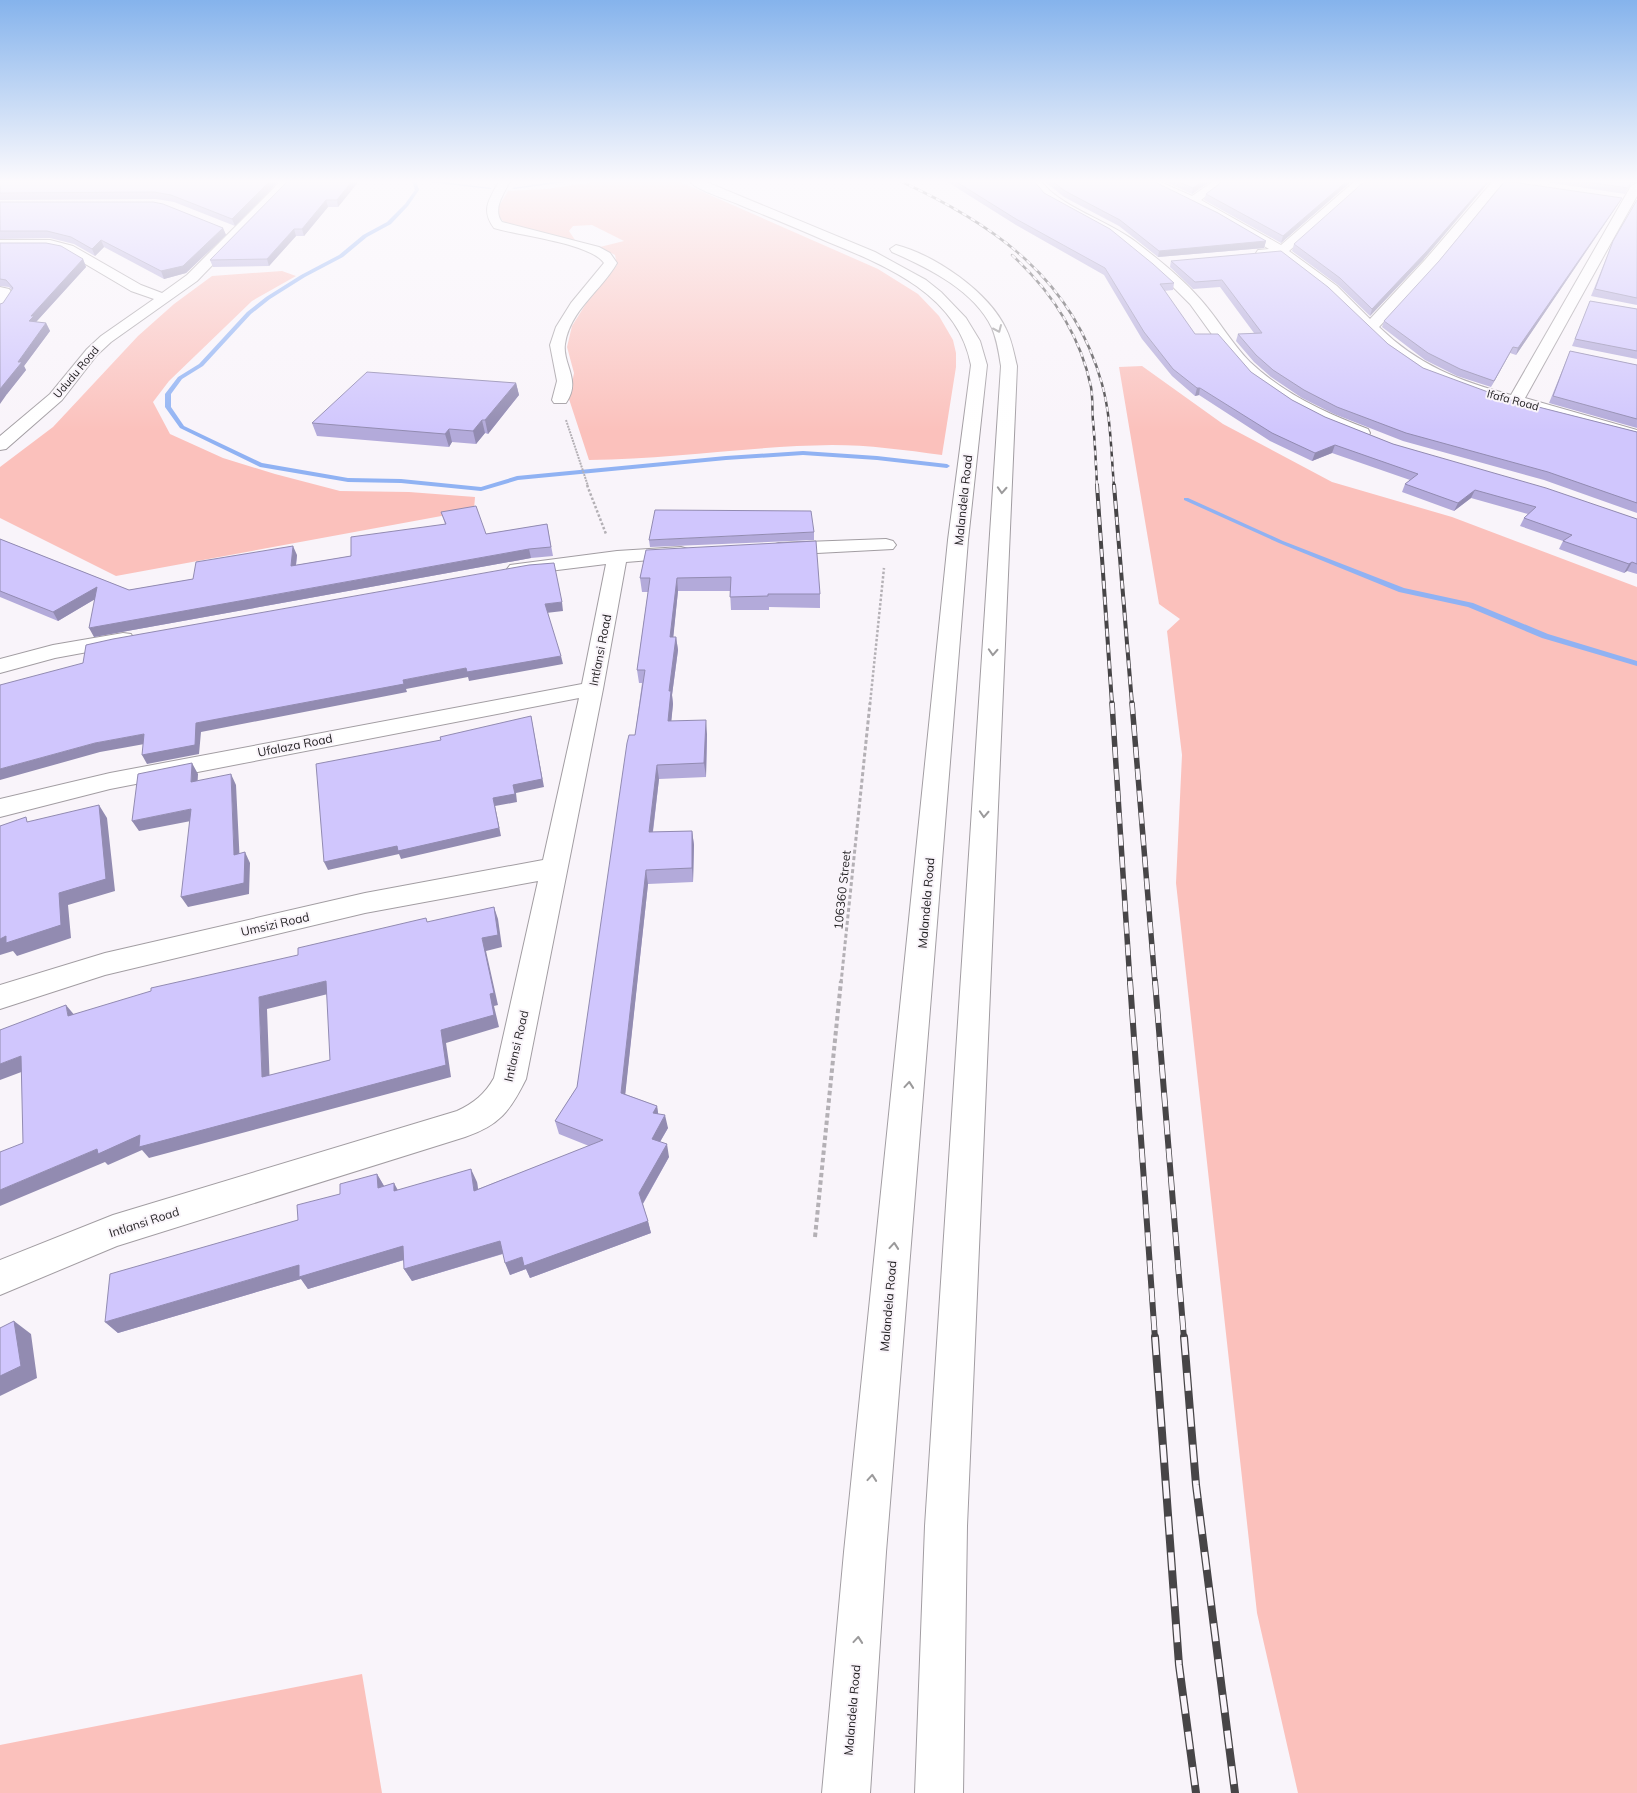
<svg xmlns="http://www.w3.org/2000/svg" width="1637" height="1793" viewBox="0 0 1637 1793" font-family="Mulish,sans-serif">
  <rect width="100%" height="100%" fill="#f9f4fa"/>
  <path fill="#fbc1bc" d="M 601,181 L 678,181 L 878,269 L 918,294 L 939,316 L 953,340 L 956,353 L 956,367 L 942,455 C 905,450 869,445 832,445 C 751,446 670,459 589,460 L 569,399 L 574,373 L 567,347 L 572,326 L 587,302 L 617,265 L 615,255 L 600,247 L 624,241 L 592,225 L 573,226 L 569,231 L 575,240 C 561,237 497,230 498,212 C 498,205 505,197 508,191 L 547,189 Z
    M 282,271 L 296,276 L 252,301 L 169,381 L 153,402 L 170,434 L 223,458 L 275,474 L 340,491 L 409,492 L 475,497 L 474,510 L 116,576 L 0,518 L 0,467 L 53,427 L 138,336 L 174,304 L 212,276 Z
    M 1142,366 L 1223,424 L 1332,482 L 1452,517 L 1637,587 L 1637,1793 L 1298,1793 L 1257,1613 L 1176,883 L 1182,755 L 1167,631 L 1180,619 L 1159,604 L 1119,367 Z
    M 362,1674 L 382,1793 L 0,1793 L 0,1745 Z"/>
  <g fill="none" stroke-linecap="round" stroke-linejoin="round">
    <path fill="#90b2f3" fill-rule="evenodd" d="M 412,181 L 416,181 L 419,190 L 408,206 L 391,224 L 367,237 L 343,257 L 305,277 L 270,299 L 251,314 L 203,366 L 182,379 L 171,394 L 171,407 L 184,426 L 262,463 L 348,478 L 401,479 L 481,487 L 517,476 L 726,456 L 803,451 L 877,456 L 947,464 L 950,466 L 947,468 L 877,460 L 803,455 L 726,460 L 518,480 L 481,491 L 401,483 L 348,482 L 260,467 L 180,428 L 165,407 L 165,394 L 178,377 L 199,364 L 247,312 L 266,297 L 301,275 L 339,255 L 363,235 L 387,222 L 405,204 L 415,190 Z
      M 420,181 L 435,181 L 492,188 L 490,189 Z
      M 560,181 L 573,181 L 514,189 L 512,188 Z
      M 1184,498 L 1188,498 L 1283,541 L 1404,588 L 1473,603 L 1548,634 L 1637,661 L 1637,666 L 1542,638 L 1468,607 L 1399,592 L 1279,543 L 1184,500 Z"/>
    <defs>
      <path id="street" d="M 277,181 L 289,181 L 290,185 L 197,281 L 111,342 L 97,355 L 62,400 L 6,449 L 0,450 L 0,436 L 50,394 L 87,349 L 101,336 L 154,299 L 131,291 L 65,252 L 50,248 L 0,248 L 0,240 L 50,240 L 73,246 L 141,285 L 162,293 L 187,275 L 278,184 Z
        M 499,181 L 510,181 C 504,194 492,209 502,222 L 599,247 L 610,253 L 617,263 C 602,290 570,310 565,344 C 562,364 582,380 566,403 L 554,403 L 552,400 L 557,381 L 550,345 L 556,327 L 571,303 L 604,263 C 590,243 520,236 494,228 C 480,209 490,199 499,181 Z
        M 1030,181 L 1041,181 C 1060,207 1109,221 1136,242 C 1159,260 1182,278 1201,300 C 1219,320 1231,343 1250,362 C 1284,394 1325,413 1368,429 L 1370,433 L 1368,437 L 1356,437 L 1320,422 L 1269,393 L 1239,368 L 1221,347 L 1190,304 L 1164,278 L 1117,239 L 1045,198 Z
        M 1144,181 L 1158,181 L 1192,196 L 1214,181 L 1226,181 L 1201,200 L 1281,245 L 1355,181 L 1367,181 L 1289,251 L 1337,286 L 1370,319 L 1425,260 L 1493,181 L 1504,181 L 1435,266 L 1379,327 C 1418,365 1459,381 1511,395 L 1631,186 L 1637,183 L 1637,196 L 1525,398 L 1637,430 L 1637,440 L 1480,396 L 1421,374 L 1386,350 L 1327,292 L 1285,259 L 1280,256 L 1258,256 L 1256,253 L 1258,250 L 1269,249 L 1217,218 Z
        M 0,287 L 9,289 L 15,296 L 5,310 L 0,311 Z
        M 886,539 L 893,541 L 896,545 L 893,549 L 779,555 L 772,553 L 769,549 L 772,545 L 779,543 Z
        M 681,547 L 688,549 L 691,553 L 688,557 L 626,562 L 603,689 L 526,1079 C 510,1111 500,1125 465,1137 L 117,1246 L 0,1295 L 0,1260 L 113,1215 L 457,1111 C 474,1103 485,1094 494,1078 L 538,881 L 365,913 L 105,975 L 0,1009 L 0,985 L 105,953 L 365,893 L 543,860 L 579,698 L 110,789 L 0,817 L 0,799 L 110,773 L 582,684 L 606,564 L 517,575 L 510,573 L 507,569 L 510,565 L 617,551 Z
        M 123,633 L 131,634 L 134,639 L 131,644 L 55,658 L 0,673 L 0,659 L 53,645 Z"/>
      <path id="secondary" d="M 689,181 L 704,181 L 875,252 L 926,280 L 941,292 L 966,318 L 980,341 L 987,365 L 968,540 L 886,1552 L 870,1793 L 822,1793 L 844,1552 L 948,540 L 971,365 C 958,295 887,266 828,242 C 799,229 769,217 740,205 C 727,199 698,191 689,181 Z
        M 896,245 C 935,255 989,292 1006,329 C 1012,341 1014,354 1017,366 L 967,1526 L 963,1793 L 915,1793 L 925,1526 L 1001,366 C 999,353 997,340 992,328 C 974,290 928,268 892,252 L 890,249 Z"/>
    </defs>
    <use href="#street" stroke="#a29da2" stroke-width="2"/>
    <use href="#secondary" stroke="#a29da2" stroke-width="2"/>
    <path stroke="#b4b0b5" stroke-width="2" stroke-dasharray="2 1" stroke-linecap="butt" d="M 566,420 L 588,486"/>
    <path stroke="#b4b0b5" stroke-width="2.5" stroke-dasharray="2.5 2" stroke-linecap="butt" d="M 587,485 L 606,534
      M 870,704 L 884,568"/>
    <path stroke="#b4b0b5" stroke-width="3" stroke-dasharray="4 2.5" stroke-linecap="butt" d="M 841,983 L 870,703"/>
    <path stroke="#b4b0b5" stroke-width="4" stroke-dasharray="4.5 3" stroke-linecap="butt" d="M 815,1237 L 841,981"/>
    <use href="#street" fill="#fff" fill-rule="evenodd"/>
    <use href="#secondary" fill="#fff" fill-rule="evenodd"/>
    <defs>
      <path id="rail-far4" d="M 900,181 C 994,224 1073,279 1102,384 C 1111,416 1111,452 1114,486
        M 1012,255 C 1051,291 1080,334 1091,387 C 1093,398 1092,410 1093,421 C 1095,443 1096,464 1097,486"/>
      <path id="rail-far3" d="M 1097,485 L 1112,704
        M 1114,485 L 1132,704"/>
      <path id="rail-far2" d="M 1112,703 L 1130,983
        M 1132,703 L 1155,983"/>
      <path id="rail-far1" d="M 1130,981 L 1155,1339
        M 1155,981 L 1184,1339"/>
      <path id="rail" d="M 1155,1337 L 1179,1665 L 1196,1793
        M 1184,1337 L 1196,1485 L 1235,1793"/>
    </defs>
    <use href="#rail-far4" stroke="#474547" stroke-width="2.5"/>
    <use href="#rail-far3" stroke="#474547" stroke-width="4"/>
    <use href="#rail-far2" stroke="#474547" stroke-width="5.5"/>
    <use href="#rail-far1" stroke="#474547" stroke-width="6"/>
    <use href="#rail" stroke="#474547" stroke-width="8"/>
    <use href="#rail-far4" stroke="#f9f4fa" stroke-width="2" stroke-dasharray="5" stroke-linecap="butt"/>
    <use href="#rail-far3" stroke="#f9f4fa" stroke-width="2.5" stroke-dasharray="8" stroke-linecap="butt"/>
    <use href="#rail-far2" stroke="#f9f4fa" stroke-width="4" stroke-dasharray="11" stroke-linecap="butt"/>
    <use href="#rail-far1" stroke="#f9f4fa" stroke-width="4.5" stroke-dasharray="14" stroke-linecap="butt"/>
    <use href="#rail" stroke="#f9f4fa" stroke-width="5.5" stroke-dasharray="18" stroke-linecap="butt"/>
  </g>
  <path fill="#b3aada" d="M 0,181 L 276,184 L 235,226 L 174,202 L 156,199 L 0,200 Z
    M 288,181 L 359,181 L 338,207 L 328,207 L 304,236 L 296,236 L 269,266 L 213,267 L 210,260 Z
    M 946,181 L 1034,181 L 1044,193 L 1174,283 L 1173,290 L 1164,291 L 1195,334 L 1292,400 L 1325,417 L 1393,444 L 1637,519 L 1637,574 L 1627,571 L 1624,573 L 1559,549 L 1563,541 L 1520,526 L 1524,518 L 1528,514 L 1471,498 L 1454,511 L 1402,492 L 1405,484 L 1410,480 L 1332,453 L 1312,461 L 1270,441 L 1199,395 L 1195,396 L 1172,376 L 1142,339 L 1104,275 L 1016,225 Z
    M 1044,181 L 1153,181 L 1266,241 L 1264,248 L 1158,257 L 1119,226 L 1064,197 Z
    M 1163,181 L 1211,181 L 1192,194 Z
    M 1352,181 L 1281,243 L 1204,200 L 1206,194 Z
    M 1539,181 L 1637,181 L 1637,182 L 1631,183 L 1625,194 Z
    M 1637,200 L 1637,305 L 1591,296 L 1613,241 Z
    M 0,202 L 223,228 L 226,235 L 186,273 L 164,279 L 104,247 L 95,256 L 74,244 L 50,238 L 0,239 Z
    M 1619,203 L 1516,355 L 1510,353 L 1491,387 L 1457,376 L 1425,360 L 1382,327 L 1384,321 Z
    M 0,243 L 83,259 L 86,267 L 36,322 L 46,323 L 50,331 L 24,366 L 26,370 L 7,394 L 3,303 L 12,290 L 9,287 L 0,286 Z
    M 1294,244 L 1424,259 L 1370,316 L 1338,285 L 1292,251 Z
    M 1171,261 L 1388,344 L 1423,368 L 1487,394 L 1637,432 L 1637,513 L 1544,480 L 1403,441 L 1334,414 L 1302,398 L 1271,377 L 1254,362 L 1236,341 L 1238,334 L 1254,333 L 1220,287 L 1193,289 L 1170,267 Z
    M 1590,301 L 1637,309 L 1637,359 L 1572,346 Z
    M 1570,351 L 1637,365 L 1637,428 L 1549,403 Z
    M 516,383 L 519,395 L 488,434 L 485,433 L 476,444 L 452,442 L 449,447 L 317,436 L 312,423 Z
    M 441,512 L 486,534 L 547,524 L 553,556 L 531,558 L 94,637 L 95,599 L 58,621 L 0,597 L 0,539 L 129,590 L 193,579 L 297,555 L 296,565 L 351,556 L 445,524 Z
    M 814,532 L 814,540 L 650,547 L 649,540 Z
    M 646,550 L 820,594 L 820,608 L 769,607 L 769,610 L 731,610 L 730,591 L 678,591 L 673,637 L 676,637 L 678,650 L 672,695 L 673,704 L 671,721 L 707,734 L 706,777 L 659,779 L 653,832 L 692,831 L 694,845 L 693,882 L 648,884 L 625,1094 L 657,1106 L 658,1114 L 668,1128 L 660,1142 L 669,1157 L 643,1204 L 651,1233 L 530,1278 L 526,1269 L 510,1275 L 503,1254 L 412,1281 L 404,1269 L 404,1260 L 308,1289 L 301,1279 L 118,1333 L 105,1322 L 298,1220 L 340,1194 L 377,1174 L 384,1186 L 398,1190 L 477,1182 L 478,1189 L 589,1146 L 559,1134 L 555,1121 L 577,1087 L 635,735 L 642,683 L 639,683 L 637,670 L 648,592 L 642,592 L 640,578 Z"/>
  <path fill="#928bb1" d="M 270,181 L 276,181 L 276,184 L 235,226 L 232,219 Z
    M 352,181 L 359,181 L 338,207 L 337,200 Z
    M 1203,181 L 1211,181 L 1192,194 L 1193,188 Z
    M 1347,181 L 1352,181 L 1281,243 L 1283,236 Z
    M 1488,181 L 1490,181 L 1424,259 L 1370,316 L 1372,309 Z
    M 1632,181 L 1637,181 L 1637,182 L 1631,183 L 1625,194 Z
    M 1622,198 L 1619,203 L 1516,355 L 1518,348 Z
    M 326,200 L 328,207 L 304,236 L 302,229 Z
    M 223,228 L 226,235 L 186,273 L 164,279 L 161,271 Z
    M 294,229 L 296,236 L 269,266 L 267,259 Z
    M 101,240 L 104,247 L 95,256 L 92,249 Z
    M 1266,241 L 1264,248 L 1158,257 L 1159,251 Z
    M 83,259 L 86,267 L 36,322 L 29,321 L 31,316 Z
    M 46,323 L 50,331 L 24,366 L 26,370 L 7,394 L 0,404 L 0,389 L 18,362 Z
    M 1513,347 L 1510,353 L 1491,387 L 1494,381 Z
    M 516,383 L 519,395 L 488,434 L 485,420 Z
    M 1197,388 L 1200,388 L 1199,395 L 1195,396 Z
    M 482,420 L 485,433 L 476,444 L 473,431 Z
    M 449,429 L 452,442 L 449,447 L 445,434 Z
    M 1335,445 L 1332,453 L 1312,461 L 1315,453 Z
    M 1475,490 L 1471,498 L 1454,511 L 1458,503 Z
    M 293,546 L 297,555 L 295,574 L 291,566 Z
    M 529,549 L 531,558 L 94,637 L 89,628 Z
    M 1632,562 L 1627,571 L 1624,573 L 1629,564 Z
    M 677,578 L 678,591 L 672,650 L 670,637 Z
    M 97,587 L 102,595 L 58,621 L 53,612 Z
    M 562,602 L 563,611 L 546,613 L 545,604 Z
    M 676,637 L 678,650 L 672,695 L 673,704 L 670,735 L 668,721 L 669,691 Z
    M 561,656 L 563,664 L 469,681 L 468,677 L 406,689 L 407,692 L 201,732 L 199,754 L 147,764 L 142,755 L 196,723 L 403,680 L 466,668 Z
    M 531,716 L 544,787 L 516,793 L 517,802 L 495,806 L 501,836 L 401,859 L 399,854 L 328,870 L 324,862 L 493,798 L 513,785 Z
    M 706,720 L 707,734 L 706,777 L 704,763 Z
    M 144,734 L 150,743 L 100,752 L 0,780 L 0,769 L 95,743 Z
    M 192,763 L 198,774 L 197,793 L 191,782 Z
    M 657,765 L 659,779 L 651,846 L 649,832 Z
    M 231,774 L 236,785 L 240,865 L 234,855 Z
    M 99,805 L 107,818 L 115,891 L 68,905 L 71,938 L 17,956 L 13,951 L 0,955 L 0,939 L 59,893 Z
    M 191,809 L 196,820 L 139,831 L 132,821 Z
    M 692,831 L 694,845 L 693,882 L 692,868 Z
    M 245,852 L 250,863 L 249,894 L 188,907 L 181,897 Z
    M 646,870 L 648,884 L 624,1106 L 621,1093 Z
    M 494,907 L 498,919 L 502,947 L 486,951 L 498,1005 L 494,1006 L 499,1027 L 446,1043 L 451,1077 L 149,1158 L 142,1150 L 108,1165 L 105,1162 L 0,1206 L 0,1190 L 97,1149 L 140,1135 L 441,1030 L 490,994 L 482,938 Z
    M 326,981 L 332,993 L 267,1009 L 270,1089 L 262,1077 L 259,997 Z
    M 66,1005 L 76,1017 L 68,1016 Z
    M 21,1056 L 32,1068 L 0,1080 L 0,1064 Z
    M 657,1106 L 659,1119 L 653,1113 Z
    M 665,1115 L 668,1128 L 654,1152 L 652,1139 Z
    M 667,1144 L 669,1157 L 642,1205 L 639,1193 Z
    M 471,1169 L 477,1182 L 480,1203 L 474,1191 Z
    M 377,1174 L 384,1186 L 378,1188 Z
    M 394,1183 L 401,1196 L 394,1191 Z
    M 648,1221 L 651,1233 L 530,1278 L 526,1269 L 510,1275 L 505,1263 L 522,1257 Z
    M 500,1241 L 505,1253 L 412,1281 L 404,1269 Z
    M 403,1246 L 410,1258 L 308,1289 L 301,1279 L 118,1333 L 105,1322 L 299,1265 Z
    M 14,1321 L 31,1334 L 37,1378 L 0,1396 L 0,1376 Z"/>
  <path fill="#d0c6fd" stroke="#928bb1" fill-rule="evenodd" d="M 0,181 L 270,181 L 232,219 L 171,195 L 154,192 L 0,193 Z
    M 288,181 L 352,181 L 337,200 L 326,200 L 302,229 L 294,229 L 267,259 L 210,260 Z
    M 955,181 L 1034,181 L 1044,193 L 1110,229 L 1153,264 L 1174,283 L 1160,284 L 1195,334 L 1218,334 L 1251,372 L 1292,400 L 1325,417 L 1393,444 L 1546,488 L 1637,519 L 1637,564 L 1632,562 L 1629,564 L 1563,541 L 1572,535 L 1524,518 L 1536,507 L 1475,490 L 1458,503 L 1405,484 L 1418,474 L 1335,445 L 1315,453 L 1272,433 L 1200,388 L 1197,388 L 1173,369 L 1144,332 L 1105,268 L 1016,219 Z
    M 1052,181 L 1153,181 L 1218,213 L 1266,241 L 1159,251 L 1120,220 L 1065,191 Z
    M 1177,181 L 1203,181 L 1193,188 Z
    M 1223,181 L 1347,181 L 1283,236 L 1206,194 Z
    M 1365,181 L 1488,181 L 1426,252 L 1372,309 L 1340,278 L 1294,244 Z
    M 1505,181 L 1622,198 L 1518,348 L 1513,347 L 1494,381 L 1460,369 L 1428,353 L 1384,321 L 1439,261 Z
    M 1581,181 L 1632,181 L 1628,188 Z
    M 1637,200 L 1637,298 L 1595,289 L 1613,241 Z
    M 0,202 L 153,202 L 163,204 L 223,228 L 183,266 L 161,271 L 101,240 L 92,249 L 71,237 L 47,231 L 0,231 Z
    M 0,243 L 46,243 L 61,246 L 83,259 L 31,316 L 34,316 L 29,321 L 46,323 L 18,362 L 22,362 L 0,389 L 0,304 L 3,303 L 13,288 L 6,280 L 0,279 Z
    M 1281,251 L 1328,287 L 1388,344 L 1423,368 L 1488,392 L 1487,394 L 1637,432 L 1637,503 L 1548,472 L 1406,433 L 1337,407 L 1304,390 L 1273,370 L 1256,355 L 1238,334 L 1262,333 L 1222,280 L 1195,282 L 1171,261 Z
    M 1590,301 L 1637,309 L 1637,351 L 1575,339 Z
    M 1570,351 L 1637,365 L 1637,419 L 1553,396 Z
    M 367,372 L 516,383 L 485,420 L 482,420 L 473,431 L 449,429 L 445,434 L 312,423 Z
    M 476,506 L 486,534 L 547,524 L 551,547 L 529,549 L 89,628 L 97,587 L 53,612 L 0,591 L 0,539 L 129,590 L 193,579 L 196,562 L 293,546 L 291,566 L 351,556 L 351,537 L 446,524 L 441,512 Z
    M 655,510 L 811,511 L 814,532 L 649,540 Z
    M 816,541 L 820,594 L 768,594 L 768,596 L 730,597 L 731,577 L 677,578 L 670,637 L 676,637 L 669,691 L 671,691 L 668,721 L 706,720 L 704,763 L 657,765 L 649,832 L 692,831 L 692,868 L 646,870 L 621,1093 L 657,1106 L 653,1113 L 665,1115 L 652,1139 L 667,1144 L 639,1193 L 648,1221 L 524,1266 L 522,1257 L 505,1263 L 500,1241 L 404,1269 L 403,1246 L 299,1277 L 299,1265 L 105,1322 L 110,1274 L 298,1220 L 297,1205 L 340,1194 L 340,1184 L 377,1174 L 378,1188 L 394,1183 L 394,1191 L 471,1169 L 474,1191 L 603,1140 L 555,1121 L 577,1087 L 627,743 L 629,735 L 635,735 L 645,670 L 637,670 L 650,578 L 640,578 L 646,550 Z
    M 554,563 L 562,602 L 545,604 L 561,656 L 467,672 L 466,668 L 403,680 L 404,684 L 196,723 L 195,745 L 142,755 L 144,734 L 95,743 L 0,769 L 0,685 L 83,663 L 86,645 L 113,639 L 529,565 Z
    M 531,716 L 542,779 L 513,785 L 515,794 L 493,798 L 499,828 L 398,851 L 397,846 L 324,862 L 316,764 L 441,740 L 440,737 Z
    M 192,763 L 191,782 L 231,774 L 234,855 L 245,852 L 244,883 L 181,897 L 191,809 L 132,821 L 138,774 Z
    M 99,805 L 106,879 L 59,893 L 61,925 L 6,943 L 6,936 L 0,939 L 0,826 L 26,817 L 27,822 Z
    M 494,907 L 498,935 L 482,938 L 494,993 L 490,994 L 494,1015 L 441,1030 L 446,1065 L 139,1147 L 140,1135 L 98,1154 L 97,1149 L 0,1190 L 0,1152 L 23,1143 L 21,1056 L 0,1064 L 0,1030 L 66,1005 L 68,1016 L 151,991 L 151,988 L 298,955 L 298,948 L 426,918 L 427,922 ZM 326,981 L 330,1060 L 262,1077 L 259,997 Z
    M 14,1321 L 21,1366 L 0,1376 L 0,1328 Z"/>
  <defs><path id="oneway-chevron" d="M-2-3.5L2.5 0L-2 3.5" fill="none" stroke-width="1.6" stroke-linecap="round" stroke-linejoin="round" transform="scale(1.25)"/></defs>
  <g stroke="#9b9a9b">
    <use href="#oneway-chevron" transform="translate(998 329) rotate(66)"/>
    <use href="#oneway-chevron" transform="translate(1002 490) rotate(93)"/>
    <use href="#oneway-chevron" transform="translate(993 652) rotate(93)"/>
    <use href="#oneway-chevron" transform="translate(984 814) rotate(93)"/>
    <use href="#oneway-chevron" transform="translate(909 1085) rotate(-85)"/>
    <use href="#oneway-chevron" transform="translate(894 1246) rotate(-85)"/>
    <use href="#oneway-chevron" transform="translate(872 1478) rotate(-85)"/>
    <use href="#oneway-chevron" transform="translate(858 1640) rotate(-85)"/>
  </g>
  <linearGradient id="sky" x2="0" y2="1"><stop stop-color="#85b3ec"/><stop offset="0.42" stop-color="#fcfafd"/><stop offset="1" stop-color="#fcfafd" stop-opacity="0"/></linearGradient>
  <rect width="1637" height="432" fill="url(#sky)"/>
  <g text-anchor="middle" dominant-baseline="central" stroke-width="4" stroke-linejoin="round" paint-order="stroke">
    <g font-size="11" fill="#211f21" stroke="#f9f4fa">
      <text transform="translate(76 372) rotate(-50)">Ududu Road</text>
      <text transform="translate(1513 400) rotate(15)">Ifafa Road</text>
    </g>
    <g font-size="12" fill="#211f21" stroke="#f9f4fa">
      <text transform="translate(963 500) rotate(-84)">Malandela Road</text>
      <text transform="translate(600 650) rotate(-79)">Intlansi Road</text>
      <text transform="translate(295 745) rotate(-11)">Ufalaza Road</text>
      <text transform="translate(842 890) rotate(-84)">106360 Street</text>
      <text transform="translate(926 903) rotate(-85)">Malandela Road</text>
      <text transform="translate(275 924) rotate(-13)">Umsizi Road</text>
      <text transform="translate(516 1046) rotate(-77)">Intlansi Road</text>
      <text transform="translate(144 1222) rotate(-18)">Intlansi Road</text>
      <text transform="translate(888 1306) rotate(-85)">Malandela Road</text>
      <text transform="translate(852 1710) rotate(-85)">Malandela Road</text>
    </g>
  </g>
</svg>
